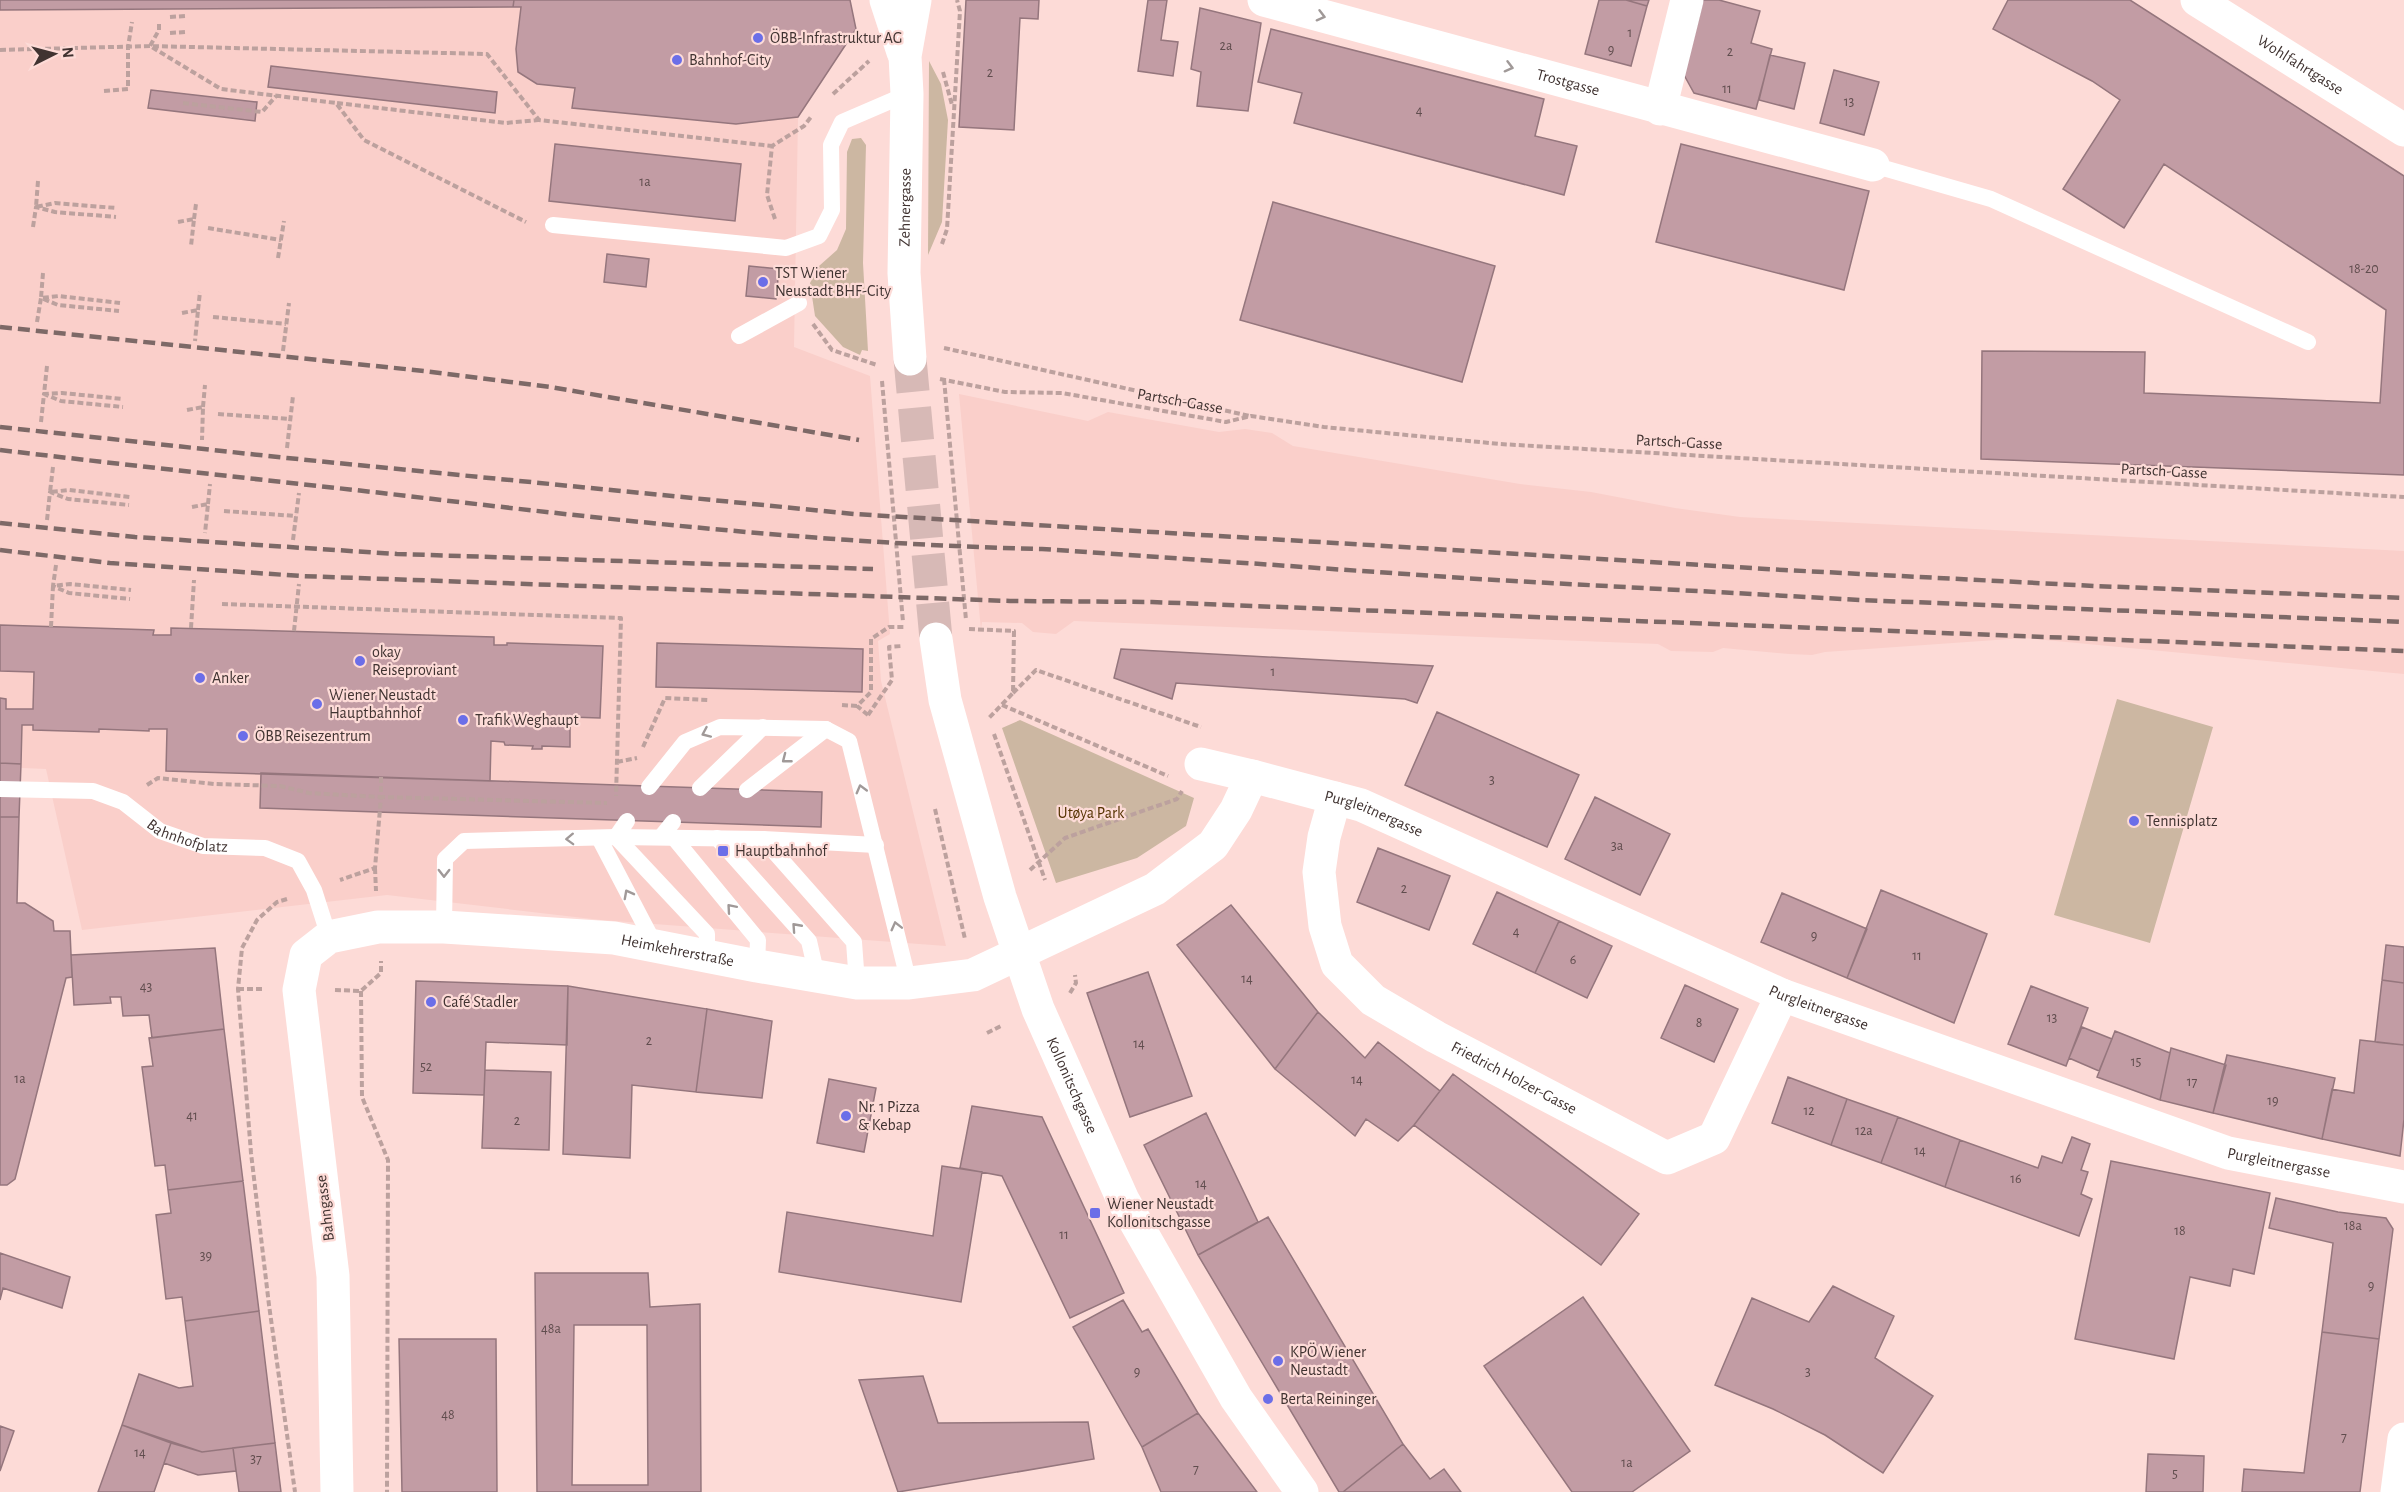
<svg xmlns="http://www.w3.org/2000/svg" width="2404" height="1492" viewBox="0 0 2404 1492" font-family="'Alegreya Sans',sans-serif">
  <rect width="100%" height="100%" fill="#fddbd7"/>
  <path fill="#facfca" d="M 0,0 L 850,0 L 856,29 L 798,118 L 794,347 L 870,376 L 890,634 L 878,641 L 881,681 L 946,946 L 601,920 L 387,895 L 82,930 L 46,769 L 0,767 Z
    M 959,394 L 1088,421 L 1108,412 L 1219,432 L 1245,429 L 1272,433 L 1293,446 L 1520,484 L 1591,492 L 1675,508 L 1740,517 L 2404,551 L 2404,674 L 2024,638 L 1825,652 L 1812,655 L 1789,654 L 1723,648 L 1713,652 L 1671,651 L 1658,644 L 1074,621 L 1056,634 L 1033,632 L 1022,623 L 982,622 L 981,630 Z"/>
  <path fill="#ccb7a2" d="M 929,61 L 941,84 L 948,120 L 942,222 L 928,255 Z
    M 861,138 L 866,145 L 863,263 L 868,351 L 862,350 L 860,355 L 843,347 L 815,316 L 810,283 L 819,266 L 837,250 L 846,229 L 847,152 L 852,139 Z
    M 2117,699 L 2213,727 L 2150,943 L 2054,915 Z
    M 1020,720 L 1194,798 L 1186,826 L 1137,858 L 1056,883 L 1002,728 Z"/>
  <path fill="#c29ca4" stroke="#95767d" stroke-width="1.5" fill-rule="evenodd" d="M 0,0 L 514,0 L 513,7 L 0,10 Z
    M 514,0 L 850,0 L 856,29 L 798,117 L 736,124 L 572,108 L 575,88 L 537,84 L 518,72 L 516,49 L 521,7 L 513,7 Z
    M 966,0 L 1039,0 L 1038,19 L 1020,18 L 1014,130 L 959,127 Z
    M 1148,0 L 1167,0 L 1161,40 L 1178,42 L 1173,76 L 1138,71 Z
    M 1599,0 L 1626,0 L 1647,6 L 1631,66 L 1585,54 Z
    M 1626,0 L 1649,0 L 1647,6 Z
    M 1703,0 L 1719,0 L 1760,11 L 1751,43 L 1772,49 L 1756,109 L 1694,93 L 1684,75 Z
    M 2008,0 L 2130,0 L 2404,176 L 2404,475 L 1981,459 L 1982,351 L 2145,352 L 2144,393 L 2380,403 L 2386,310 L 2164,164 L 2124,228 L 2063,189 L 2120,100 L 2092,81 L 1993,29 Z
    M 1200,8 L 1261,23 L 1248,111 L 1197,106 L 1201,72 L 1191,69 Z
    M 1271,29 L 1544,99 L 1535,136 L 1577,146 L 1564,195 L 1294,123 L 1302,93 L 1258,82 Z
    M 1770,55 L 1805,63 L 1794,109 L 1759,100 Z
    M 271,66 L 497,92 L 495,113 L 268,87 Z
    M 1834,70 L 1879,82 L 1864,135 L 1820,123 Z
    M 151,90 L 257,102 L 255,121 L 148,108 Z
    M 555,144 L 741,164 L 735,221 L 549,201 Z
    M 1681,144 L 1869,191 L 1844,290 L 1656,242 Z
    M 1273,202 L 1495,266 L 1462,382 L 1240,320 Z
    M 607,254 L 649,259 L 646,287 L 604,282 Z
    M 749,266 L 779,269 L 776,299 L 746,296 Z
    M 0,625 L 154,630 L 153,635 L 171,635 L 171,628 L 494,637 L 494,645 L 507,645 L 507,643 L 603,646 L 600,718 L 570,717 L 570,747 L 542,746 L 542,749 L 532,749 L 533,746 L 505,745 L 504,742 L 491,741 L 490,781 L 166,771 L 167,729 L 149,729 L 149,731 L 99,729 L 99,732 L 33,730 L 33,725 L 22,725 L 21,764 L 0,763 L 0,698 L 6,699 L 6,709 L 33,709 L 34,672 L 0,671 Z
    M 657,643 L 863,649 L 862,692 L 656,687 Z
    M 1121,649 L 1433,666 L 1417,703 L 1405,699 L 1176,683 L 1172,699 L 1114,678 Z
    M 1437,712 L 1579,775 L 1547,847 L 1405,785 Z
    M 0,763 L 21,764 L 19,817 L 0,817 Z
    M 261,773 L 822,792 L 821,827 L 260,808 Z
    M 1595,797 L 1670,834 L 1640,895 L 1565,859 Z
    M 0,817 L 19,817 L 17,903 L 25,903 L 53,921 L 54,931 L 70,931 L 72,977 L 66,978 L 15,1179 L 7,1185 L 0,1185 Z
    M 1378,848 L 1450,876 L 1429,930 L 1357,902 Z
    M 1881,890 L 1987,934 L 1954,1023 L 1847,978 Z
    M 1497,892 L 1559,921 L 1535,973 L 1473,944 Z
    M 1782,893 L 1867,929 L 1847,978 L 1761,942 Z
    M 1231,905 L 1318,1012 L 1275,1069 L 1177,945 Z
    M 1559,921 L 1612,946 L 1587,998 L 1535,973 Z
    M 2386,945 L 2404,947 L 2404,983 L 2382,980 Z
    M 215,948 L 224,1029 L 152,1038 L 149,1015 L 123,1016 L 121,997 L 110,997 L 111,1003 L 74,1005 L 71,955 Z
    M 1148,972 L 1192,1096 L 1130,1117 L 1087,993 Z
    M 2382,980 L 2404,983 L 2404,1045 L 2375,1042 Z
    M 416,981 L 568,986 L 567,1045 L 486,1042 L 484,1095 L 413,1093 Z
    M 1685,985 L 1738,1009 L 1714,1062 L 1661,1038 Z
    M 568,986 L 707,1009 L 696,1092 L 632,1085 L 630,1158 L 563,1154 Z
    M 2031,986 L 2088,1008 L 2066,1066 L 2008,1044 Z
    M 707,1009 L 772,1021 L 762,1098 L 696,1092 Z
    M 1318,1012 L 1365,1058 L 1378,1042 L 1440,1091 L 1414,1125 L 1398,1141 L 1366,1119 L 1355,1136 L 1275,1069 Z
    M 2082,1027 L 2112,1039 L 2099,1071 L 2069,1058 Z
    M 224,1029 L 243,1181 L 168,1190 L 165,1165 L 155,1166 L 142,1067 L 153,1066 L 149,1038 Z
    M 2115,1031 L 2170,1053 L 2160,1100 L 2097,1077 Z
    M 2360,1040 L 2404,1045 L 2404,1119 L 2400,1156 L 2322,1139 L 2332,1089 L 2354,1093 Z
    M 2171,1048 L 2226,1065 L 2213,1113 L 2160,1100 Z
    M 2227,1055 L 2335,1078 L 2322,1139 L 2213,1113 Z
    M 485,1070 L 551,1072 L 549,1150 L 482,1148 Z
    M 1453,1074 L 1639,1214 L 1601,1265 L 1414,1125 Z
    M 1788,1077 L 1847,1099 L 1831,1145 L 1772,1123 Z
    M 829,1079 L 876,1088 L 864,1152 L 817,1143 Z
    M 1847,1099 L 1898,1117 L 1881,1163 L 1831,1145 Z
    M 972,1106 L 1042,1117 L 1124,1293 L 1070,1318 L 1002,1176 L 960,1168 Z
    M 1206,1113 L 1258,1222 L 1198,1255 L 1144,1145 Z
    M 1898,1117 L 1960,1140 L 1945,1187 L 1881,1163 Z
    M 2072,1137 L 2090,1144 L 2081,1170 L 2088,1172 L 2081,1194 L 2092,1199 L 2079,1236 L 1945,1187 L 1960,1140 L 2038,1168 L 2042,1156 L 2062,1163 Z
    M 2111,1161 L 2270,1193 L 2254,1274 L 2233,1269 L 2230,1286 L 2190,1277 L 2174,1359 L 2075,1339 Z
    M 942,1166 L 982,1172 L 961,1302 L 779,1272 L 787,1212 L 933,1236 Z
    M 243,1181 L 259,1311 L 185,1321 L 182,1297 L 166,1299 L 156,1215 L 171,1213 L 168,1190 Z
    M 2276,1198 L 2338,1212 L 2386,1218 L 2393,1229 L 2379,1339 L 2322,1332 L 2333,1243 L 2269,1228 Z
    M 1268,1217 L 1403,1444 L 1343,1492 L 1339,1492 L 1198,1255 Z
    M 0,1253 L 70,1277 L 62,1308 L 3,1288 L 0,1300 Z
    M 535,1273 L 648,1273 L 650,1307 L 700,1304 L 701,1492 L 537,1492 ZM 574,1325 L 647,1325 L 648,1485 L 572,1485 Z
    M 1833,1286 L 1894,1316 L 1875,1358 L 1933,1396 L 1883,1473 L 1825,1435 L 1773,1409 L 1715,1385 L 1752,1298 L 1809,1322 Z
    M 1583,1297 L 1690,1451 L 1632,1492 L 1572,1492 L 1484,1366 Z
    M 1123,1300 L 1142,1332 L 1148,1329 L 1198,1413 L 1142,1447 L 1073,1327 Z
    M 259,1311 L 275,1443 L 202,1452 L 122,1425 L 139,1374 L 179,1388 L 193,1386 L 185,1321 Z
    M 2322,1332 L 2379,1339 L 2360,1492 L 2242,1492 L 2244,1469 L 2304,1473 Z
    M 399,1339 L 496,1339 L 497,1492 L 402,1492 Z
    M 923,1376 L 938,1423 L 1088,1422 L 1094,1459 L 898,1492 L 859,1380 Z
    M 1198,1413 L 1257,1492 L 1161,1492 L 1142,1447 Z
    M 122,1425 L 171,1443 L 154,1492 L 98,1492 Z
    M 0,1426 L 14,1431 L 0,1471 Z
    M 171,1443 L 202,1452 L 233,1448 L 236,1471 L 198,1475 L 164,1463 Z
    M 275,1443 L 281,1492 L 239,1492 L 233,1448 Z
    M 1403,1444 L 1430,1479 L 1444,1469 L 1461,1492 L 1343,1492 Z
    M 2148,1454 L 2204,1456 L 2203,1492 L 2146,1492 Z"/>
  <g fill="none" stroke-linecap="round" stroke-linejoin="round">
    <path stroke="#d7b9b6" stroke-width="33" stroke-dasharray="33 16" stroke-linecap="butt" d="M 910,359 L 936,639"/>
    <path stroke="#bca19e" stroke-width="4" stroke-dasharray="6 3" stroke-linecap="butt" d="M 170,17 L 185,16
      M 159,24 L 159,30 L 150,46 L 221,89 L 336,103 L 364,140 L 526,222
      M 170,33 L 185,32
      M 0,50 L 150,46 L 487,54 L 539,120 L 772,146
      M 943,72 L 952,105
      M 104,91 L 128,89 L 128,47 L 132,22
      M 833,94 L 869,61
      M 183,103 L 262,112 L 276,96
      M 337,103 L 506,123 L 538,120
      M 38,181 L 36,207 L 55,203 L 116,208
      M 194,219 L 196,204
      M 775,219 L 767,195 L 772,146 L 804,126 L 811,117
      M 178,222 L 194,219 L 191,246
      M 33,227 L 36,207 L 55,212 L 116,217
      M 208,228 L 281,240
      M 942,244 L 947,229 L 960,11 L 957,0
      M 278,258 L 284,221
      M 43,273 L 41,298 L 59,296 L 120,303
      M 198,310 L 200,292
      M 182,313 L 198,310 L 195,341
      M 213,317 L 286,324
      M 37,322 L 41,298 L 58,305 L 119,311
      M 813,324 L 832,350 L 877,365
      M 944,348 L 1250,416
      M 283,351 L 289,303
      M 47,366 L 44,394 L 62,393 L 123,399
      M 940,379 L 1005,392 L 1062,393 L 1226,422 L 1251,416 L 1324,427 L 1500,444 L 2404,497
      M 944,379 L 966,620
      M 882,381 L 903,622
      M 203,407 L 205,385
      M 187,410 L 203,407 L 202,440
      M 218,414 L 290,419
      M 41,422 L 44,394 L 61,401 L 123,407
      M 287,448 L 293,396
      M 53,467 L 50,492 L 69,490 L 130,497
      M 208,504 L 210,484
      M 192,507 L 208,504 L 205,533
      M 224,511 L 296,516
      M 47,520 L 50,492 L 68,499 L 129,505
      M 293,540 L 299,493
      M 56,565 L 53,586 L 69,593 L 130,599
      M 222,604 L 621,618 L 616,796
      M 51,627 L 53,586 L 70,584 L 131,590
      M 191,628 L 194,580
      M 969,629 L 1014,631 L 1013,693 L 989,718
      M 294,631 L 299,584
      M 1013,693 L 1036,670 L 1201,727
      M 842,705 L 857,706
      M 1002,705 L 1168,776
      M 868,715 L 857,706 L 871,692 L 871,639 L 889,627 L 905,627
      M 868,715 L 892,680 L 889,647 L 902,646
      M 994,734 L 1045,880
      M 643,747 L 665,698 L 709,700
      M 617,762 L 637,758
      M 381,777 L 381,797 L 607,803
      M 147,785 L 158,778 L 214,784 L 280,786 L 309,793 L 381,797 L 375,868 L 340,880
      M 935,809 L 965,939
      M 375,868 L 376,891
      M 1030,870 L 1065,838 L 1177,799 L 1182,791
      M 287,899 L 277,902 L 257,920 L 242,948 L 238,989 L 251,1153 L 269,1305 L 295,1492
      M 238,989 L 265,989
      M 335,990 L 361,991 L 381,973 L 381,961
      M 361,991 L 362,1097 L 388,1160 L 387,1492
      M 1070,993 L 1076,983 L 1075,975
      M 987,1033 L 1001,1026"/>
    <g stroke="#fff" stroke-width="16">
      <path d="M 1873,165 L 1991,199 L 2308,342"/>
      <path d="M 553,225 L 786,248 L 819,236 L 832,210 L 831,145 L 842,122 L 907,94"/>
      <path d="M 739,336 L 799,303"/>
      <path d="M 649,787 L 685,742 L 720,727 L 826,729 L 849,741 L 909,983"/>
      <path d="M 700,788 L 763,727"/>
      <path id="s1" d="M 0,789 L 93,791 L 123,802 L 160,831 L 203,846 L 265,848 L 298,861 L 314,890 L 329,937"/>
      <path d="M 747,790 L 826,729"/>
      <path d="M 616,837 L 707,934 L 707,955"/>
      <path d="M 616,837 L 627,821"/>
      <path d="M 661,837 L 673,822"/>
      <path d="M 599,838 L 655,945"/>
      <path d="M 674,838 L 758,940 L 757,966"/>
      <path d="M 717,838 L 809,941 L 817,976"/>
      <path d="M 763,839 L 854,942 L 857,983"/>
      <path d="M 444,927 L 445,859 L 464,841 L 616,837 L 763,839 L 876,845"/>
    </g>
    <g stroke="#fff" stroke-width="33">
      <path d="M 886,0 L 903,52"/>
      <path id="s2" d="M 1264,0 L 1873,165"/>
      <path id="s3" d="M 2197,0 L 2404,130"/>
      <path d="M 1660,109 L 1687,0"/>
      <path id="s4" d="M 910,359 L 904,273 L 907,94 L 905,56 L 915,0"/>
      <path id="s5" d="M 936,639 L 945,700 L 1000,897 L 1038,1009 L 1123,1200 L 1236,1398 L 1302,1492"/>
      <path id="s6" d="M 1201,764 L 1252,776 L 1361,805 L 1782,995 L 2228,1153 L 2404,1187"/>
      <path id="s7" d="M 1335,798 L 1324,837 L 1319,872 L 1325,926 L 1337,964 L 1373,1000 L 1436,1037 L 1667,1158 L 1714,1138 L 1782,995"/>
      <path id="s8" d="M 337,1492 L 333,1276 L 299,990 L 306,955 L 329,937 L 378,927 L 444,927 L 614,938 L 757,966 L 857,983 L 909,983 L 973,975 L 1155,889 L 1213,845 L 1236,810 L 1252,776"/>
      <path d="M 2397,1492 L 2404,1439"/>
    </g>
    <path stroke="#7d6967" stroke-width="4.5" stroke-dasharray="12 6" stroke-linecap="butt" d="M 0,327 L 424,371 L 550,387 L 859,440
      M 0,427 L 287,458 L 854,514 L 1784,570 L 2095,586 L 2404,598
      M 0,450 C 127,465 255,479 382,493 C 602,519 821,544 1042,549 L 1478,579 L 1861,600 L 2404,622
      M 0,523 L 135,537 L 397,554 L 873,569
      M 0,550 L 110,563 L 301,576 L 1010,601 L 1152,602 L 2404,651"/>
  </g>
  <defs><path id="oneway-chevron" d="M-2-3.5L2.5 0L-2 3.5" fill="none" stroke-width="1.6" stroke-linecap="round" stroke-linejoin="round" transform="scale(1.5)"/></defs>
  <g stroke="#a09998">
    <use href="#oneway-chevron" transform="translate(1321 16) rotate(15)"/>
    <use href="#oneway-chevron" transform="translate(1509 67) rotate(15)"/>
    <use href="#oneway-chevron" transform="translate(706 733) rotate(156)"/>
    <use href="#oneway-chevron" transform="translate(786 759) rotate(142)"/>
    <use href="#oneway-chevron" transform="translate(861 789) rotate(-105)"/>
    <use href="#oneway-chevron" transform="translate(570 839) rotate(178)"/>
    <use href="#oneway-chevron" transform="translate(444 873) rotate(90)"/>
    <use href="#oneway-chevron" transform="translate(628 894) rotate(-118)"/>
    <use href="#oneway-chevron" transform="translate(731 908) rotate(-131)"/>
    <use href="#oneway-chevron" transform="translate(896 926) rotate(-104)"/>
    <use href="#oneway-chevron" transform="translate(796 927) rotate(-132)"/>
  </g>
  <g fill="#6b6ee8" stroke="#fddbd7" stroke-width="2">
    <circle cx="758" cy="38" r="6"/>
    <circle cx="677" cy="60" r="6"/>
    <circle cx="763" cy="282" r="6"/>
    <circle cx="360" cy="661" r="6"/>
    <circle cx="200" cy="678" r="6"/>
    <circle cx="317" cy="704" r="6"/>
    <circle cx="463" cy="720" r="6"/>
    <circle cx="243" cy="736" r="6"/>
    <circle cx="2134" cy="821" r="6"/>
    <rect x="717" y="845" width="12" height="12" rx="3"/>
    <circle cx="431" cy="1002" r="6"/>
    <circle cx="846" cy="1116" r="6"/>
    <rect x="1089" y="1207" width="12" height="12" rx="3"/>
    <circle cx="1278" cy="1361" r="6"/>
    <circle cx="1268" cy="1399" r="6"/>
  </g>
  <g text-anchor="middle" dominant-baseline="central" stroke-width="4.5" stroke-linejoin="round" paint-order="stroke">
    <g font-size="14" fill="#604d4e">
      <text x="1630" y="33">1</text>
      <text x="1226" y="46">2a</text>
      <text x="1611" y="50">9</text>
      <text x="1730" y="52">2</text>
      <text x="990" y="73">2</text>
      <text x="1727" y="89">11</text>
      <text x="1849" y="102">13</text>
      <text x="1419" y="111">4</text>
      <text x="645" y="182">1a</text>
      <text x="2364" y="269">18-20</text>
      <text x="1273" y="672">1</text>
      <text x="1492" y="780">3</text>
      <text x="1617" y="846">3a</text>
      <text x="1404" y="889">2</text>
      <text x="1516" y="932">4</text>
      <text x="1814" y="936">9</text>
      <text x="1917" y="956">11</text>
      <text x="1573" y="960">6</text>
      <text x="1247" y="979">14</text>
      <text x="146" y="987">43</text>
      <text x="2052" y="1018">13</text>
      <text x="1699" y="1023">8</text>
      <text x="649" y="1041">2</text>
      <text x="1139" y="1044">14</text>
      <text x="2136" y="1062">15</text>
      <text x="426" y="1067">52</text>
      <text x="20" y="1079">1a</text>
      <text x="1357" y="1080">14</text>
      <text x="2192" y="1082">17</text>
      <text x="2273" y="1101">19</text>
      <text x="1809" y="1111">12</text>
      <text x="192" y="1116">41</text>
      <text x="517" y="1121">2</text>
      <text x="1864" y="1131">12a</text>
      <text x="1920" y="1151">14</text>
      <text x="2016" y="1179">16</text>
      <text x="1201" y="1184">14</text>
      <text x="2353" y="1226">18a</text>
      <text x="2180" y="1231">18</text>
      <text x="1064" y="1235">11</text>
      <text x="206" y="1256">39</text>
      <text x="2371" y="1286">9</text>
      <text x="551" y="1329">48a</text>
      <text x="1137" y="1372">9</text>
      <text x="1808" y="1372">3</text>
      <text x="448" y="1415">48</text>
      <text x="2344" y="1437">7</text>
      <text x="140" y="1453">14</text>
      <text x="256" y="1459">37</text>
      <text x="1627" y="1463">1a</text>
      <text x="1196" y="1469">7</text>
      <text x="2175" y="1474">5</text>
    </g>
    <g font-size="16" fill="#403331" stroke="#fddbd7" text-anchor="start">
      <text x="770" y="38">ÖBB-Infrastruktur AG</text>
      <text x="689" y="60">Bahnhof-City</text>
      <text x="775" y="273">TST Wiener<tspan x="775" dy="18">Neustadt BHF-City</tspan></text>
      <text x="372" y="652">okay<tspan x="372" dy="18">Reiseproviant</tspan></text>
      <text x="212" y="678">Anker</text>
      <text x="329" y="695">Wiener Neustadt<tspan x="329" dy="18">Hauptbahnhof</tspan></text>
      <text x="475" y="720">Trafik Weghaupt</text>
      <text x="255" y="736">ÖBB Reisezentrum</text>
      <text x="2146" y="821">Tennisplatz</text>
      <text x="735" y="851">Hauptbahnhof</text>
      <text x="443" y="1002">Café Stadler</text>
      <text x="858" y="1107">Nr. 1 Pizza<tspan x="858" dy="18">&amp; Kebap</tspan></text>
      <text x="1107" y="1204">Wiener Neustadt<tspan x="1107" dy="18">Kollonitschgasse</tspan></text>
      <text x="1290" y="1352">KPÖ Wiener<tspan x="1290" dy="18">Neustadt</tspan></text>
      <text x="1280" y="1399">Berta Reininger</text>
    </g>
    <g font-size="16" fill="#403331" stroke="#fddbd7">
      <text stroke="none"><textPath href="#s3" startOffset="122">Wohlfahrtgasse</textPath></text>
      <text stroke="none"><textPath href="#s2" startOffset="315">Trostgasse</textPath></text>
      <text stroke="none"><textPath href="#s4" startOffset="152">Zehnergasse</textPath></text>
      <text transform="translate(1180 401) rotate(10)">Partsch-Gasse</text>
      <text transform="translate(1679 442) rotate(3)">Partsch-Gasse</text>
      <text transform="translate(2164 471) rotate(3)">Partsch-Gasse</text>
      <text stroke="none"><textPath href="#s6" startOffset="180">Purgleitnergasse</textPath></text>
      <text stroke="none"><textPath href="#s1" startOffset="200">Bahnhofplatz</textPath></text>
      <text stroke="none"><textPath href="#s8" startOffset="920">Heimkehrerstraße</textPath></text>
      <text stroke="none"><textPath href="#s6" startOffset="666">Purgleitnergasse</textPath></text>
      <text stroke="none"><textPath href="#s7" startOffset="382">Friedrich Holzer-Gasse</textPath></text>
      <text stroke="none"><textPath href="#s5" startOffset="468">Kollonitschgasse</textPath></text>
      <text stroke="none"><textPath href="#s6" startOffset="1152">Purgleitnergasse</textPath></text>
      <text transform="translate(325 1208) rotate(-97)">Bahngasse</text>
    </g>
    <g font-size="16" fill="#543201" stroke="#fddbd7">
      <text x="1091" y="813">Utøya Park</text>
    </g>
  </g>
  <g transform="translate(54 54) rotate(84)" stroke="#fddbd7" stroke-width="4.5" paint-order="stroke">
  <path d="M0-4.5L10 22L0 15L-10 22Z" fill="#403331"/>
  <text y="-9" font-size="16" font-weight="bold" text-anchor="middle" fill="#403331">N</text>
  </g>
</svg>
